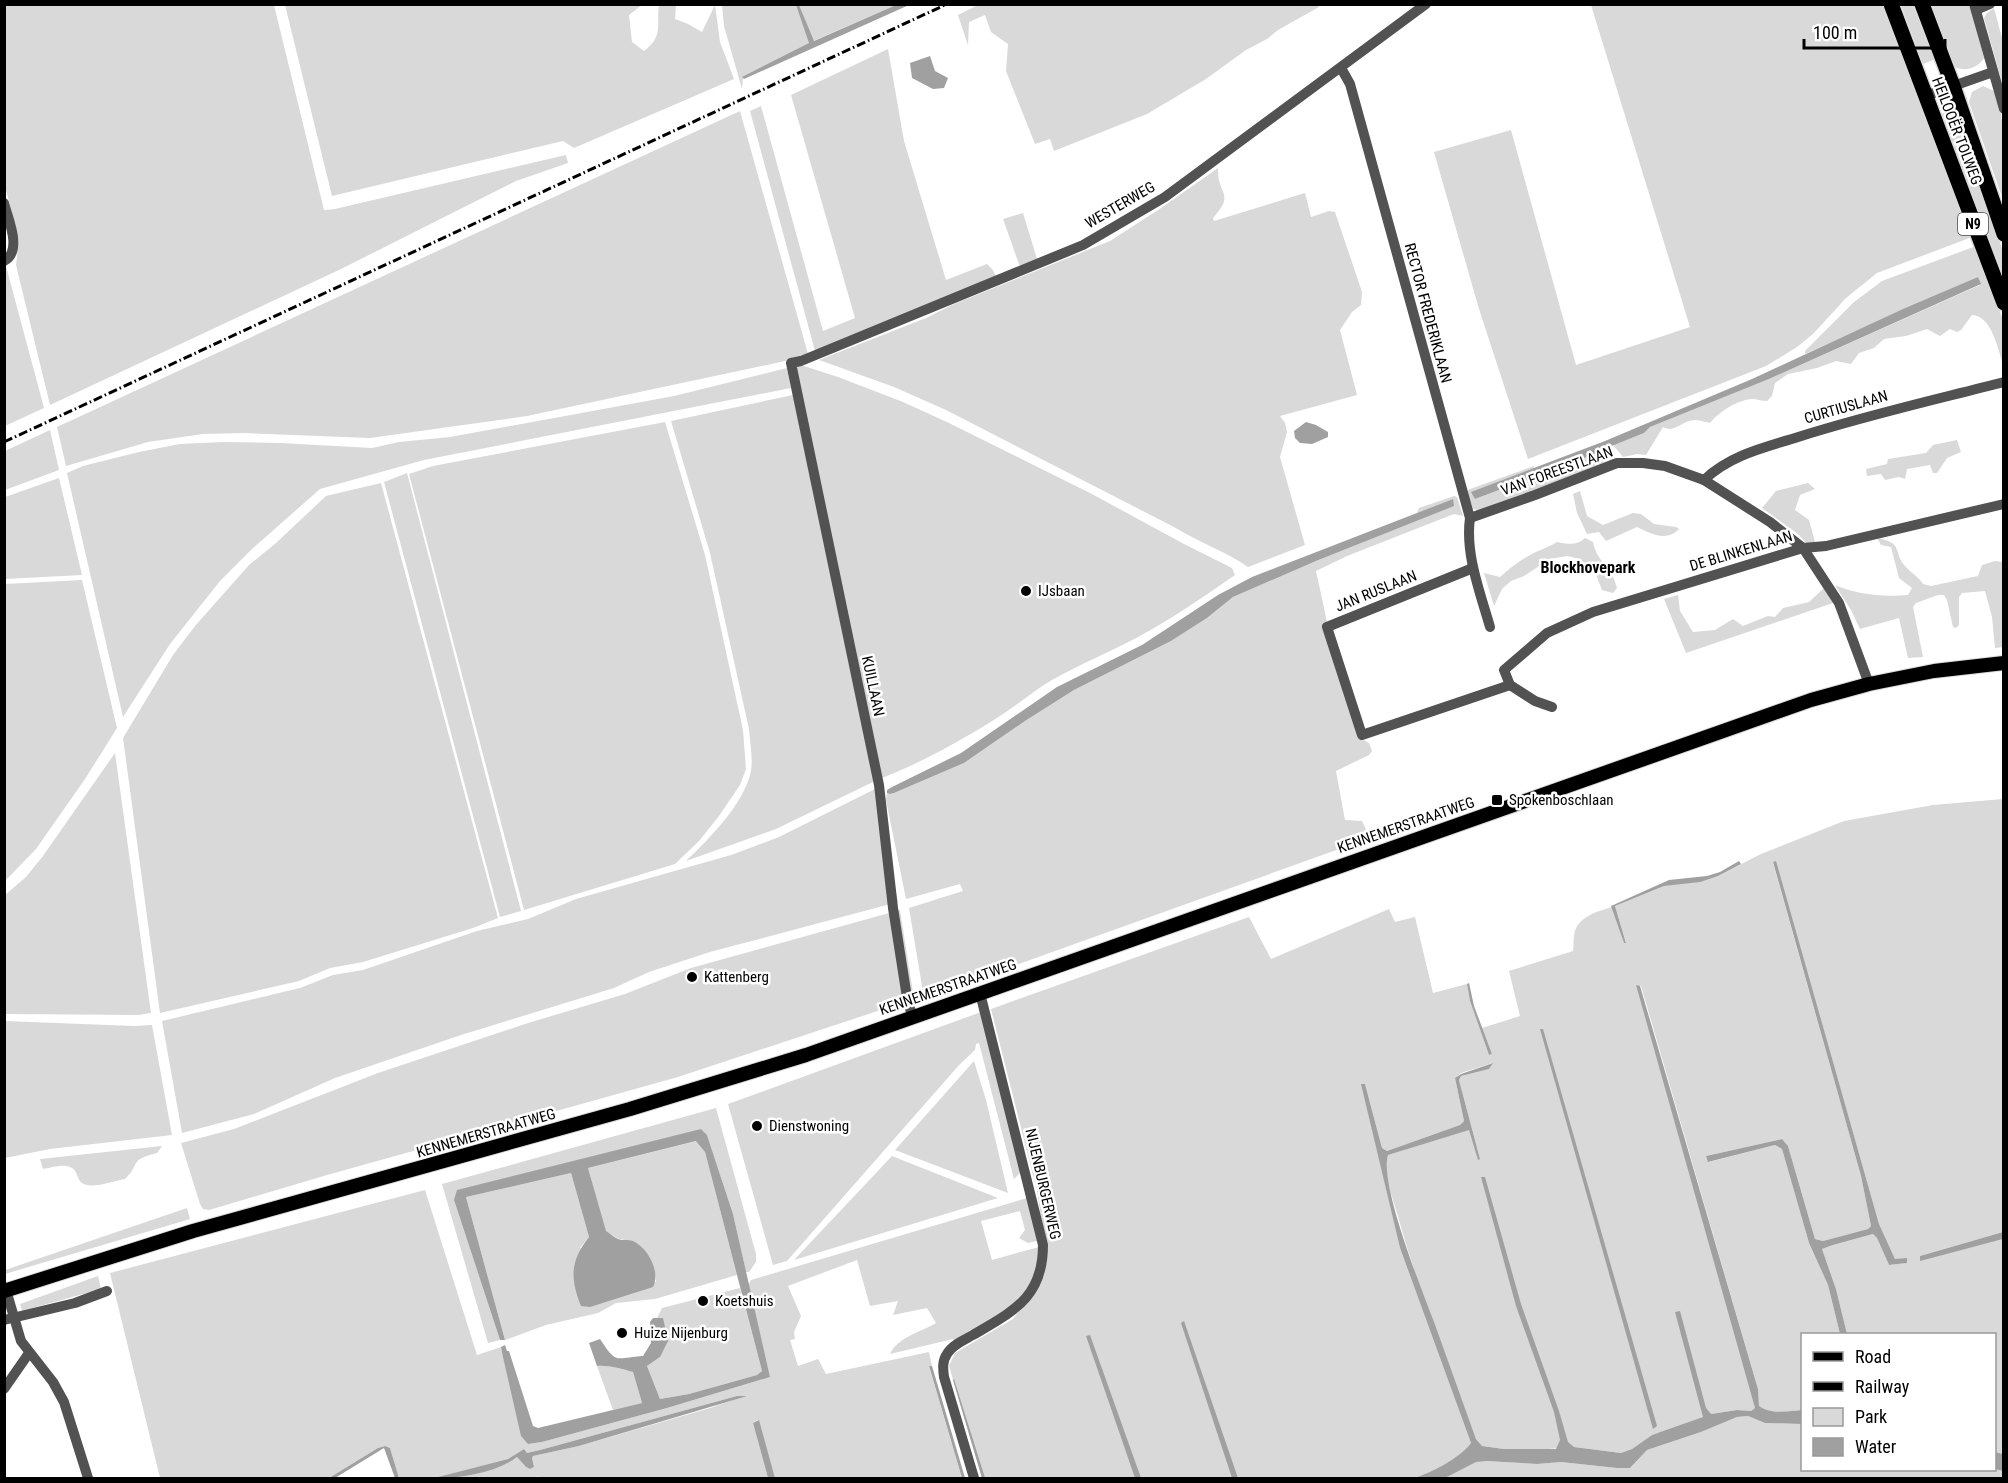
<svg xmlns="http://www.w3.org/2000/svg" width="2008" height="1483" font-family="'Roboto Condensed',sans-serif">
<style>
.green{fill:#d9d9d9}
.water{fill:#a0a0a0}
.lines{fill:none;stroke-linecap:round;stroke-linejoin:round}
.major-casing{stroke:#dbdbdb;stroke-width:16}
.highway-casing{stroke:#dbdbdb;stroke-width:18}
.minor{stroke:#525252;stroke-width:10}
.major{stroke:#000;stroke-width:14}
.highway{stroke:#000;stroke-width:15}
.rail{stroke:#000;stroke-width:3;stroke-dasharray:9 3 1.5 3;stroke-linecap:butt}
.poi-dot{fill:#000;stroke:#fff;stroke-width:2}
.labels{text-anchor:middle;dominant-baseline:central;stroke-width:5;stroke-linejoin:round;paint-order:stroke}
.shield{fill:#fff;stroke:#4c4c4c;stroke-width:1.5}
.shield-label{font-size:14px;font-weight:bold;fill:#000}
.street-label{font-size:15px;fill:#000;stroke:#fff}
.poi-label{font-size:15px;fill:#000;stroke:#fff;text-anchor:start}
.neighbourhood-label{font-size:16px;font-weight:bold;fill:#000;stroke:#fff}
</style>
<rect width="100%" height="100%" fill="#fff"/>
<!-- green -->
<g class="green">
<polygon points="4,5 274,5 324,210 335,209 566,155 568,163 516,181 341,269 50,405 16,265 19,241 5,186"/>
<path d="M285,5H642L629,15L632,42L644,51C664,36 656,25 659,5H676L675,19L688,24L702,32L715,5L720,42L734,79L574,148L563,141L332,196Z"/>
<polygon points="722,5 796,5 810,43 743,77 742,89 724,26"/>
<polygon points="799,5 896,5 813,41"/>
<polygon points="978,5 1317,4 1319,7 1278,30 1267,39 1246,50 1206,79 1147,114 1054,151 1050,139 1035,144 1006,71 1008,44 991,32 985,15 969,22 968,45 958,15"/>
<polygon points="1591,5 1883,5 1972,237 1877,273 1846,298 1813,334 1797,347 1766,366 1528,459 1479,309 1434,152 1511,130 1576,365 1690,327"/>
<polygon points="1901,5 1915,5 1936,59 1923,64"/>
<path d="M1927,5H1971L1984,58C1977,69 1963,73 1952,65Z"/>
<polygon points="1994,8 2003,42 2003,86 1984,18 1987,13"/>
<polygon points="888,49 904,141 946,280 987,264 992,269 996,276 815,351 750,111 761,106 823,331 855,318 791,95"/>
<path d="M1983,86L1994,91C2008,124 2003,164 2003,200L1969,102L1972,92Z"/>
<polygon points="1954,109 2003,251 2003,285 1938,115"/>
<polygon points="740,111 808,354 799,358 527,416 370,438 244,433 203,434 148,442 66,466 57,427"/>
<path d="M1218,168C1217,196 1236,192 1213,218L1214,221L1305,193L1311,217L1329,211L1335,212L1362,292L1361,305L1352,312L1340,330L1357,395L1280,416L1285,423L1287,432L1280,457L1305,545L1248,567C1225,551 1198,542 1174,527L946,410L894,387L819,360L926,318L954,304L1110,241L1161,208Z"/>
<polygon points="1023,213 1037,259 1020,267 1003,219"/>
<path d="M1976,246L2003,320V365C1998,349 1992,316 1972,315L1961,330L1957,332L1950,329L1940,336L1927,329L1906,336L1884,339L1874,348L1859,353L1851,364L1836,361L1817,368L1788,374L1775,383L1772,396L1767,401C1761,401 1757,399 1752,399C1737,400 1719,412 1710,423C1705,422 1699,420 1695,420C1682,420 1675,434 1663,427L1646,455L1637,454L1623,457L1613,445L1644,433L1650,427L1769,379L1980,285L1978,277L1805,354V351L1854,302L1882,281Z"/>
<polygon points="6,266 44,408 5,426 4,267"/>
<path d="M801,365L838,377L903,402L949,423L1090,493L1184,544L1232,568L1235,575C1203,597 1172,619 1138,637C1110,652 1080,664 1052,680C1035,690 1020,703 1003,714C964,739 925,761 882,778L796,366Z"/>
<polygon points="787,368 791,388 424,460 320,489 252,549 220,581 170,644 123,717 67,473 83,466 139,452 180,444 224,442 280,443 372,448 399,442 450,437 674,396"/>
<path d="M793,395L875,781L776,829L686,861C710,838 744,804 751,771C753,758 750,743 749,729L710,553L671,421Z"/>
<polygon points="665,422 705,555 743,730 746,769 740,785 719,816 699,841 675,864 524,910 409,474 433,466"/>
<polygon points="50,430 59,470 5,490 5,451"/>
<polygon points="1957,440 1961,452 1947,458 1937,473 1933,473 1930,465 1907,469 1905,479 1899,477 1885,480 1881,474 1867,476 1866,469 1887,464 1888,459 1926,453 1933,445"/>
<polygon points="1608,449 1610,450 1612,459 1546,487 1479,510 1473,509 1467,491 1470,489 1534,466 1534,468 1472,492 1475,499"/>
<polygon points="407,473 521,911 500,917 384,482"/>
<polygon points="59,478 82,575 5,579 5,497"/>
<polygon points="381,483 498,918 473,928 363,962 330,968 299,981 160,1013 123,738 173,655 195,626 249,565 276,543 326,496"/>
<polygon points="1808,483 1815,489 1800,495 1795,510 1809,520 1815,542 1807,544 1798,534 1762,508 1776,491"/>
<path d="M1580,491L1587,516L1603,525L1633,513L1641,514L1654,524L1676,527L1679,529C1667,542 1651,534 1637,527L1606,541L1599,532L1587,534L1577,513L1573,494Z"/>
<polygon points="1454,496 1457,497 1463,516 1454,514 1347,556 1316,571 1327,622 1360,738 1369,743 1372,751 1369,755 1336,771 1345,820 1362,821 1370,838 924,998 909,908 963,891 960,884 906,899 886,800 887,793 890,794 894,793 964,763 1025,721 1074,690 1171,641 1207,618 1233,597 1316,561 1453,506 1453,499 1417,513 1419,508"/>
<path d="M1585,538L1593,542C1596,561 1612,567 1617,588L1613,593L1602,590L1595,572L1580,559L1567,556L1550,559L1524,576L1511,581L1502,589L1494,606L1484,573L1500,577C1511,567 1524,557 1538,551C1545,548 1550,546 1557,542C1567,544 1577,546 1585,538Z"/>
<path d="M1877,538C1905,543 1892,553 1906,567C1912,574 1918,576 1923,584L1931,586L1978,576L1982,565L1995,561L2003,562V647L1995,648L1992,617L1985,591L1962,593L1959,597V625L1956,628L1953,627L1947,600L1944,595H1938L1916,603L1913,607L1923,657L1908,658L1899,618L1860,629L1851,610L1835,585C1859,595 1881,597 1908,595L1912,588L1899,578L1891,547L1881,545Z"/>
<polygon points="82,580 117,728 85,779 36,849 5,881 5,584"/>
<polygon points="1824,588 1833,603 1686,653 1664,599 1678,595 1680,611 1693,632 1715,630 1733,619 1743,626 1768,616 1775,617 1783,608 1809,602"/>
<polygon points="115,753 151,1013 138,1015 5,1014 5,895 26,877 43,856"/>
<polygon points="875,789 898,902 710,952 649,972 614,988 461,1035 335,1078 254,1114 182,1133 162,1021 300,988 333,975 363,970 477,931 528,919 576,899 731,855 779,837"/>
<path d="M2003,799V1232L1920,1256V1260L2003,1239V1454L1995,1452L1994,1334H1847L1836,1289L1822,1249L1833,1245L1873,1234L1877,1238L1889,1265L1906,1263L1907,1259H1895L1879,1224L1775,861L1773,863L1861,1176L1871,1226L1868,1229L1823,1241L1815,1239L1788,1146L1782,1139L1706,1156L1709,1162L1775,1145L1782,1149L1809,1243L1828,1285L1840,1334H1802V1410C1789,1411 1771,1415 1759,1407L1758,1389L1641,986H1637L1753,1398L1755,1408L1751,1411L1737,1410L1711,1414L1693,1422L1652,1435L1632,1449L1621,1453L1574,1447L1536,1450L1504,1449L1482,1446L1476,1439C1449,1364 1418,1290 1397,1213C1392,1196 1383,1173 1388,1155L1469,1129L1478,1159H1480L1459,1080L1461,1076L1489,1069L1492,1063L1461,1073L1455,1078L1464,1121L1460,1125L1387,1151L1382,1148L1365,1084L1362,1085L1400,1248L1471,1443C1461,1457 1431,1473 1414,1478H982L949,1366L955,1353L1013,1319L1037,1288L1044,1266L1046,1249L1037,1191L991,1009L1249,917L1271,959L1389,909L1395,922L1415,917L1433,993L1467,984L1470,1001L1489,1055L1492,1054L1482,1028L1520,1016L1509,971L1573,951C1574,946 1573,941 1574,936C1576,917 1596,912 1612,907L1624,943L1626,942L1615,906L1664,886L1718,876L1761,854L1844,821L1933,805Z"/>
<polygon points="900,910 914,999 678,1077 327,1175 209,1210 203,1209 200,1204 181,1143 234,1129 378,1073 528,1023 625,994 691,968"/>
<polygon points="981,1012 1022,1171 1014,1179 979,1043 976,1044 975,1050 960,1064 787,1261 773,1265 728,1104"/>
<polygon points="5,1021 134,1026 152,1025 172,1135 50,1149 5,1158"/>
<polygon points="974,1061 986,1100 1008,1193 895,1150"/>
<polygon points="716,1108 756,1254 756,1262 749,1272 746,1272 733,1214 707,1135 454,1200 500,1340 488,1343 442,1184"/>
<path d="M697,1141L705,1152L737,1275L655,1299L616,1303L598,1313L546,1325L505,1340L466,1197L571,1173L589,1237L580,1248L656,1282C656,1263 644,1254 632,1241L619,1239L605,1231L588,1168Z"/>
<path d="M162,1146L157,1153C128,1160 141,1164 125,1179C114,1181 98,1187 87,1185C76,1183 79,1172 72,1168C64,1163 51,1168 43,1169L40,1159Z"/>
<polygon points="892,1156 998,1198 794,1260"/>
<path d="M425,1190L477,1355L501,1347L528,1444L542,1442L667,1408L770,1377L748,1286L751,1280L1027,1198L1037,1241L1028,1243L1019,1238L1025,1230L1020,1211L981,1221L992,1260L1039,1247L1035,1278L1014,1307L954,1343L953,1339L890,1354C898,1337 921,1332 936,1323L927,1308L893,1315L898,1301L870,1306L857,1260L788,1286L801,1316L794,1332L795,1339L790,1340L798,1366L818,1359L826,1374L929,1352L932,1366L929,1367L962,1478H775L758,1420L753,1423L768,1478H541L537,1476L538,1478H455L505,1464L517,1457L526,1467L530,1469L534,1467L532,1458L533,1456L579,1446L710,1408L744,1396H737L540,1450L527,1453L524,1449L508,1459L434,1478H399L390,1448L385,1446L378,1448L329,1478H160L110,1273Z"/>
<polygon points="187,1208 190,1219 5,1274 5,1270"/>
<polygon points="98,1276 101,1289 22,1311 20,1304"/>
<polygon points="740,1288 762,1371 757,1375 689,1394 660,1399 647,1366 660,1357 663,1319 657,1318 662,1308"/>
<polygon points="606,1365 633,1372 642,1403 613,1410 597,1366"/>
<polygon points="1748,1416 1765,1423 1802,1424 1802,1470 1995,1469 2004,1471 2003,1478 1445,1478 1476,1461 1486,1461 1537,1464 1561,1462 1617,1468 1630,1468 1647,1450 1701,1432 1737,1417"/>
</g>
<!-- water -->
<g class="water">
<polygon points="796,5 799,5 814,41 896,5 909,5 744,79 742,77 809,43"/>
<polygon points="930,56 935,71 948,78 944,88 933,89 912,78 910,63"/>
<polygon points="1978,277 1981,284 1769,379 1650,427 1644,433 1609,447 1608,449 1475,499 1471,492 1605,441 1752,379 1903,309"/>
<polygon points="1306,422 1316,425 1328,432 1328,437 1312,444 1300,443 1295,438 1294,431"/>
<polygon points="1453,499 1454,506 1316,561 1233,597 1207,618 1171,641 1074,690 1025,721 964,763 894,793 890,794 887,793 887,790 892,787 961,753 1057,687 1142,645 1218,595 1252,577"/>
<polygon points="1739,861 1741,864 1718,876 1700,882 1664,886 1615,906 1626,943 1624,943 1611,906 1669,880 1707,876 1720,872"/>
<polygon points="1776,861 1879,1224 1895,1259 1907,1258 1907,1263 1889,1265 1877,1238 1873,1234 1833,1245 1822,1249 1836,1289 1847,1334 1840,1334 1828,1285 1809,1243 1782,1149 1775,1145 1708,1162 1706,1156 1782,1139 1788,1146 1815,1239 1823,1241 1868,1229 1871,1226 1861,1176 1773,862"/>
<polygon points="1469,983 1474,1006 1492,1054 1489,1055 1470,1001 1467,984"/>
<path d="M1636,985L1640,986L1758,1389L1759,1406C1771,1415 1789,1411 1802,1410V1424L1765,1423L1748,1416L1737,1417L1701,1432L1647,1450L1630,1468H1617L1561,1462L1537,1464L1486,1461L1476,1462L1445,1478H1414C1431,1473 1461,1457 1471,1443L1400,1248L1361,1084H1365L1382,1148L1387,1151L1460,1125L1464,1121L1455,1078L1461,1074L1493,1063L1489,1069L1461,1076L1459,1080L1480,1159L1478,1160L1469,1130L1388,1155C1379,1184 1422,1290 1434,1322C1448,1361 1462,1400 1476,1439L1482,1446L1504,1449H1556L1560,1440L1554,1412L1516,1306L1481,1177H1485L1521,1304L1559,1411L1568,1442L1574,1447L1621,1453L1632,1449L1652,1435L1703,1417L1675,1312L1680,1311L1706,1408L1711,1414L1737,1410L1751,1411L1755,1408Z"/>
<polygon points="1540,1029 1543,1029 1657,1426 1653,1429"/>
<path d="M701,1129L707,1135L733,1214L770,1377L667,1408L542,1442L528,1444L521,1436L503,1357L501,1347L505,1345L507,1351H509L533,1426L538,1428L642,1403L633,1372C621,1369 609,1365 597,1366L589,1343L600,1339C617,1365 615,1358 643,1356L651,1343L650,1322L653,1318H663L668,1341L660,1357L647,1366L660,1399L689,1394L757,1375L762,1371L705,1152L696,1141L588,1168L606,1231C609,1233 614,1237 618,1239C623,1241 628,1239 633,1241C648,1248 661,1272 653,1287L590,1307L581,1306C570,1278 570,1261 589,1237L571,1173L466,1197L505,1340H500L454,1200L457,1190Z"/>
<polygon points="2003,1232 2003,1239 1920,1261 1920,1256"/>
<polygon points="1184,1321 1238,1478 1232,1478 1181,1323"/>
<polygon points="1090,1335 1141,1478 1135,1478 1086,1336"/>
<polygon points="929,1366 932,1366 965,1478 962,1478"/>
<polygon points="954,1379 985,1478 982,1478 953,1380"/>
<path d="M737,1396H747L579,1446L533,1456L532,1458L534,1467L530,1469L526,1467L517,1457C498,1472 459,1479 434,1478L508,1459L524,1449L527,1453L540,1450Z"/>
<polygon points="759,1420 775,1478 768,1478 753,1423"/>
<polygon points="385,1446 390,1448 399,1478 395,1478 384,1448 335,1478 329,1478 378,1448"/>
<polygon points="1995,1452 2003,1454 2003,1471 1995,1469"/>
</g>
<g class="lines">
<defs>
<polyline id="major" points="4,1291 193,1231 630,1109 806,1055 1811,700 1869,684 1934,671 2004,663"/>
<g id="highway">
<polyline points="1891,4 2004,303"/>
<polyline points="1922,4 1953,86 2004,234"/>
</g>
</defs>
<!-- major casing -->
<use href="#major" class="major-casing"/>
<!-- highway casing -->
<use href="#highway" class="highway-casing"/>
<!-- minor -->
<g class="minor">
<polyline points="1974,4 2004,109"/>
<polyline points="1976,10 1990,4"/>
<path d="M1341,68L1350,84L1470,518C1465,554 1480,592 1490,627"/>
<polyline points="1925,96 1993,72"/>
<path d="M4,203C8,219 23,251 4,261"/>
<path d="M1704,480C1729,456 1762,448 1795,438C1863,416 1934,400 2004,382"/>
<polyline points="1470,518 1535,495 1617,463 1643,463 1665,466 1704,480 1770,522 1803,548 1839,603 1869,684"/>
<polyline points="1473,568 1327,627 1362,735 1510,685"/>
<polyline points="1552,707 1535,701 1510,685 1504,670 1547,633 1593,612 1803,548 1826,546 2004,504"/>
<polyline points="913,1016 908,1004 893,908 879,785 791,363 801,361 1083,245 1165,197 1426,4"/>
<polyline points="6,1290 21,1341 53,1382 64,1402 88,1478"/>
<polyline points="4,1320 75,1303 107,1291"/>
<polyline points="4,1389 29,1353"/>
<path d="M974,1478L944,1377C943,1369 942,1361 947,1354C952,1345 964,1340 973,1335C1013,1311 1043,1298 1043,1245L980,993"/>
</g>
<!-- major -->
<use href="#major" class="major"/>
<!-- highway -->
<use href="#highway" class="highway"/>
<!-- rail -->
<polyline class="rail" points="4,442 947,4"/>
</g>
<!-- markers -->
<g class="poi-dot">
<circle cx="1026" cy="591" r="6"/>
<rect x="1491" y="794" width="12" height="12" rx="3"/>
<circle cx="692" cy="977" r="6"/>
<circle cx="757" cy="1126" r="6"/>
<circle cx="703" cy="1301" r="6"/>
<circle cx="622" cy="1333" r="6"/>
</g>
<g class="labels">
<!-- shield labels -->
<rect class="shield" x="1958" y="213" width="30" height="22" rx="4.5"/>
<g class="shield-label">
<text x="1973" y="224">N9</text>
</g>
<!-- street labels -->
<g class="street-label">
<text transform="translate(1957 131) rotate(69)">HEILOOËR TOLWEG</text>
<text transform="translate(1120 205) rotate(-30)">WESTERWEG</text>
<text transform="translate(1428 313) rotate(75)">RECTOR FREDERIKLAAN</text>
<text transform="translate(1846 407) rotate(-16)">CURTIUSLAAN</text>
<text transform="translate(1557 471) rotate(-20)">VAN FOREESTLAAN</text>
<text transform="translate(1741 551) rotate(-17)">DE BLINKENLAAN</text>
<text transform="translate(1376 591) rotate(-22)">JAN RUSLAAN</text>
<text transform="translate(873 686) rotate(78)">KUILLAAN</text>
<text transform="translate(1406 825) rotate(-19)">KENNEMERSTRAATWEG</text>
<text transform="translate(948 987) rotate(-19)">KENNEMERSTRAATWEG</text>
<text transform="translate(486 1133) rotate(-16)">KENNEMERSTRAATWEG</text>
<text transform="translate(1043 1184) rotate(77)">NIJENBURGERWEG</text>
</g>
<!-- poi labels -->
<g class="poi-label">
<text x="1038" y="591">IJsbaan</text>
<text x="1509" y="800">Spokenboschlaan</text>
<text x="704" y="977">Kattenberg</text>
<text x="769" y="1126">Dienstwoning</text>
<text x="715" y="1301">Koetshuis</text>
<text x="634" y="1333">Huize Nijenburg</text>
</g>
<!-- neighbourhood labels -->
<g class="neighbourhood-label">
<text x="1588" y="567">Blockhovepark</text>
</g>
</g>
<!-- border -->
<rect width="2008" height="1483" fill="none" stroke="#000000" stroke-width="12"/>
<!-- legend -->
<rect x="1801" y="1333" width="195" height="138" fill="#ffffff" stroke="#999999" stroke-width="1.5"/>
<rect x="1813" y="1352" width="30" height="9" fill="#000000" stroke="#999999" stroke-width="1.5"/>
<text x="1855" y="1363" font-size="18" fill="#000000">Road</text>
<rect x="1813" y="1382" width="30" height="9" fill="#000000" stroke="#999999" stroke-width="1.5"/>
<text x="1855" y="1393" font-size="18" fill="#000000">Railway</text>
<rect x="1813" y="1408" width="30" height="18" fill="#d9d9d9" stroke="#999999" stroke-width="1.5"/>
<text x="1855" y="1423" font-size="18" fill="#000000">Park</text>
<rect x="1813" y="1438" width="30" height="18" fill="#a0a0a0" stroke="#999999" stroke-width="1.5"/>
<text x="1855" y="1453" font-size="18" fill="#000000">Water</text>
<!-- scale -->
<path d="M1804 39v9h141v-9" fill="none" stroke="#000000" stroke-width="3"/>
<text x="1813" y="39" font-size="18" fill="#000000" stroke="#ffffff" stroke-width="4.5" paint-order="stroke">100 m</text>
</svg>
